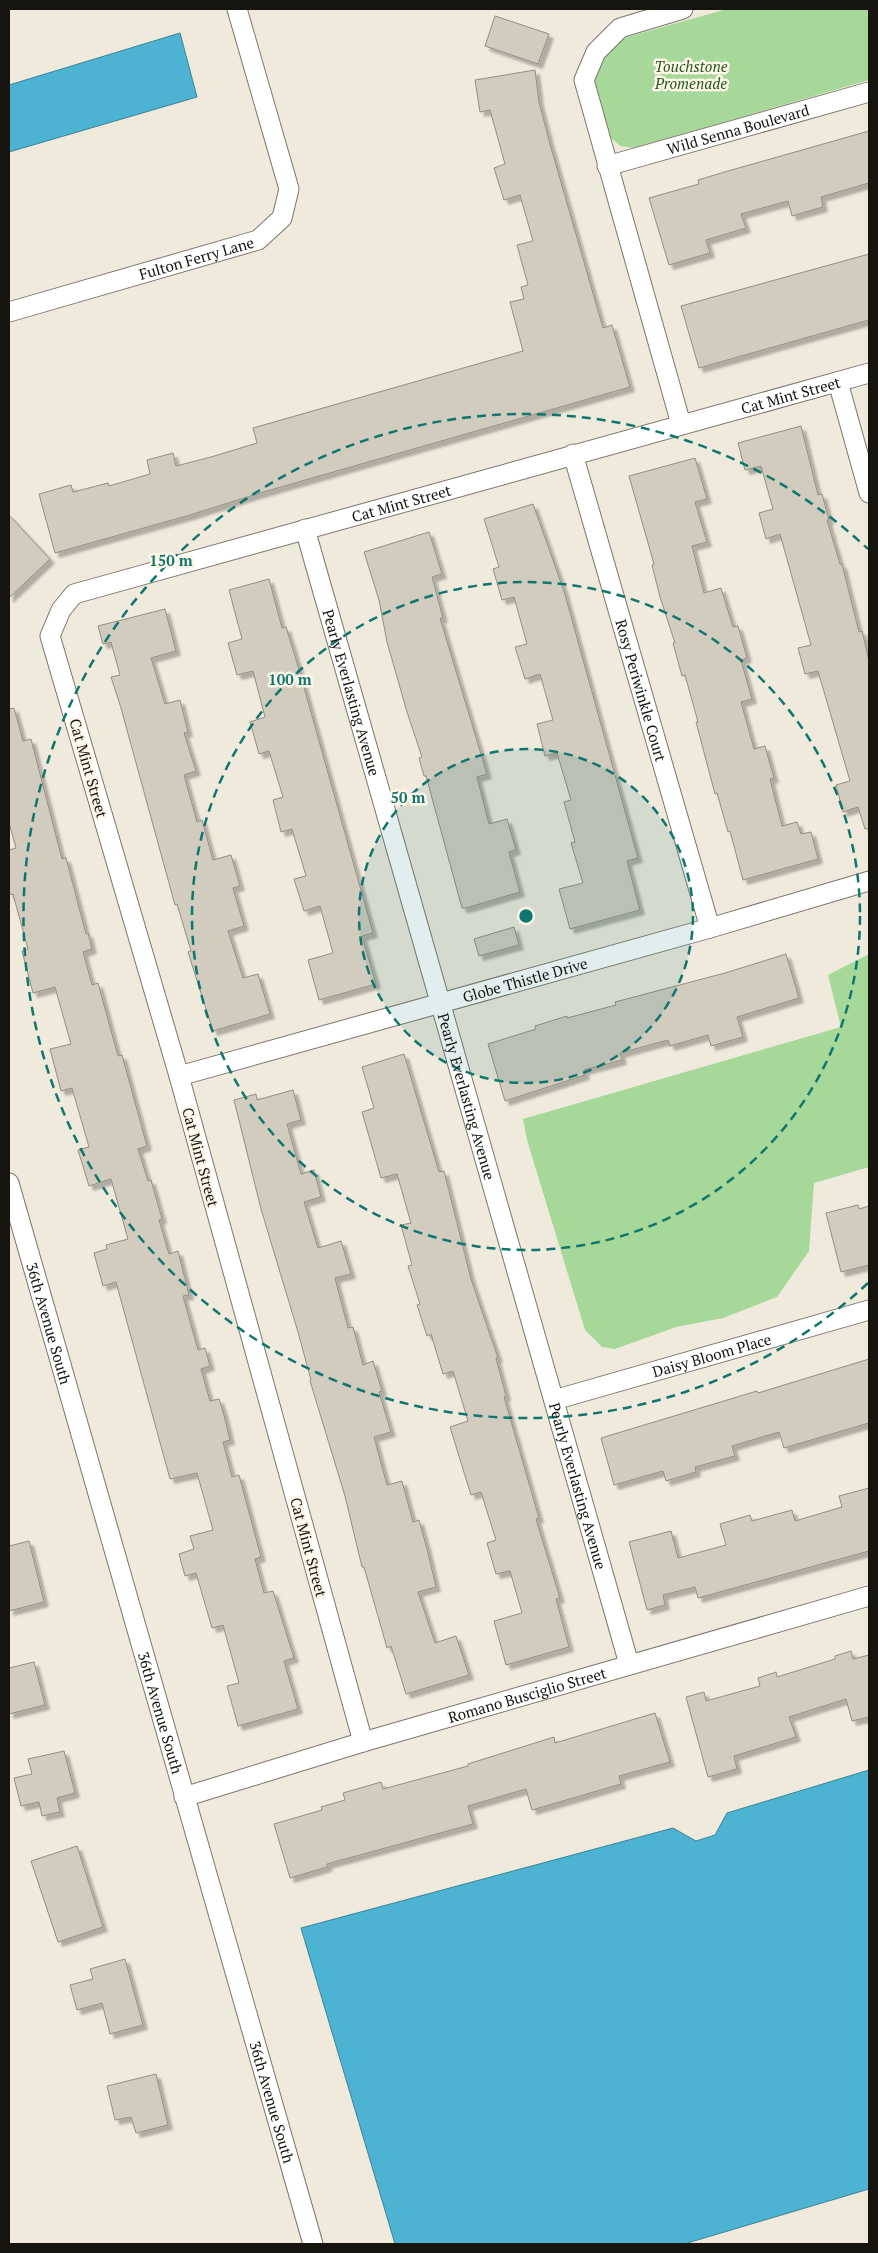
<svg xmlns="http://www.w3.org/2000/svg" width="878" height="2253" font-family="'PT Serif',serif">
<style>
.green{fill:#a5d899}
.water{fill:#4cb3d3;stroke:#3c8398}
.building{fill:#d2ccbf;stroke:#938d80;filter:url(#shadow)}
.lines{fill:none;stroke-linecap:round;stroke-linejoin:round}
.minor-casing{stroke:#7c766a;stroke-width:21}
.minor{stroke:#fff;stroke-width:19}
.ring{fill:none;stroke:#0f766e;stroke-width:2.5;stroke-dasharray:9 6}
.labels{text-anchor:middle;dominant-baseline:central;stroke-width:5;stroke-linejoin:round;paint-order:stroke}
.park-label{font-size:15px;font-style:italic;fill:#245618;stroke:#fef7e9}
.street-label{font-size:15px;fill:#16140f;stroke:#fef7e9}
.centre{fill:#0f766e;stroke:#fef7e9;stroke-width:2.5}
.ring-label{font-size:15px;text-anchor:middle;font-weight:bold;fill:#0f766e;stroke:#fef7e9;stroke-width:5;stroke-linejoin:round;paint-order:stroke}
</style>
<defs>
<filter id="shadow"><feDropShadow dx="4.5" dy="4.5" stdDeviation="1" flood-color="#0004"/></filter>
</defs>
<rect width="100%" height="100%" fill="#f0eadc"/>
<!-- green -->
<g class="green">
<polygon points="727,9 869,9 869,80 634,148 620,146 610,137 605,124 593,80 603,57 624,38"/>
<polygon points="869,954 869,1167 814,1183 809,1251 777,1297 723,1318 676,1327 615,1349 602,1347 585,1330 527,1140 523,1119 841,1027 828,975"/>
</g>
<!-- water -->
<g class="water">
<polygon points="180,33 197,97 9,152 9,85"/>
<polygon points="869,1770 869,2189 684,2244 395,2244 301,1928 673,1828 696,1841 715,1835 727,1813"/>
</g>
<!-- building -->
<g class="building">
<polygon points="495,16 549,34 538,64 485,46"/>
<polygon points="535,70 539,102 550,144 603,328 612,325 630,387 260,493 190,515 55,553 39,494 71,485 73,492 108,483 109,486 150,474 147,460 173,453 176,466 211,457 257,443 253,428 523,351 510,302 524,299 521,287 528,285 517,245 533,241 520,195 504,200 494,168 505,164 490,110 480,112 475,80"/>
<polygon points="869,131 869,183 821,197 823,207 792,216 788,201 741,214 746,228 706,240 710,253 669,265 649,198 699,184 698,180 728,171"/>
<polygon points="869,254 869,320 699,368 681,306"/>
<polygon points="801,426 818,495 822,494 829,520 827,520 840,564 842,564 859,632 862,631 869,661 869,828 865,829 858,807 843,812 836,785 850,781 818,671 805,674 798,648 811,645 780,534 766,539 759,513 773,509 761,466 745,470 738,443"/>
<polygon points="695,458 707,499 695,502 707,542 692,546 704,593 721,588 733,627 738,626 747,658 741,660 752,699 741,702 754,749 765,746 774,778 770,779 782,826 797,822 801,834 811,832 818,859 743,880 730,831 728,832 717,793 715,794 696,722 698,722 685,675 682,676 673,643 675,643 660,597 652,565 654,564 629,476"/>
<polygon points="533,504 564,591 638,858 627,861 640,910 570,929 559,889 583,883 571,843 575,842 564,802 571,800 557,753 545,756 537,724 553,720 540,674 525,679 515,647 527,644 514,597 502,600 493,569 499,567 484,519"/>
<polygon points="9,515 50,559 9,598"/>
<polygon points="429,532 442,574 432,577 443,618 440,618 487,774 477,777 489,824 507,819 516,850 509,852 520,892 466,908 462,908 426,776 424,776 419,758 422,757 407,712 387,642 379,600 364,552"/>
<polygon points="269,579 282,628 286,627 298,666 373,933 362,936 376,984 319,1000 308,960 333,953 320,906 304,911 294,879 306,876 292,829 281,832 273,800 283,797 269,751 259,754 250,722 265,717 253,671 237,675 228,643 242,639 229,590"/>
<polygon points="165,609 176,651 151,658 165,704 180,700 188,732 184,733 196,771 184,775 197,822 202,820 213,860 231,855 240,886 233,888 244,926 228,931 243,978 258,974 270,1014 213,1031 188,952 191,951 177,904 175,905 121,708 111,677 120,675 111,642 103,644 98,626"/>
<polygon points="14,708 23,741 31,739 62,859 66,858 86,934 88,933 92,949 83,952 92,985 98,983 118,1056 122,1055 147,1146 138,1149 148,1181 151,1180 162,1219 159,1220 169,1254 178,1251 189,1295 183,1296 198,1350 205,1348 210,1366 201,1369 210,1401 219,1399 224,1415 230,1440 223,1442 232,1477 239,1475 261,1557 255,1559 264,1593 273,1591 294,1658 284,1661 298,1709 238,1726 227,1686 239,1683 223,1625 212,1628 196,1573 185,1576 179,1554 194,1549 190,1536 213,1530 197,1473 170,1479 116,1282 103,1286 94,1253 107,1249 106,1245 128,1239 111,1179 89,1186 78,1150 89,1147 72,1088 61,1091 50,1049 71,1044 55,987 33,993 22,951 28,949 13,894 9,895 9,850 16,848 9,823 9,709"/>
<polygon points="514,927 519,945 479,956 474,939"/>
<polygon points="786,954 799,998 737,1017 743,1037 711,1046 708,1035 670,1046 668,1040 620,1053 622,1060 584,1070 585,1075 505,1101 488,1044 536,1029 535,1026 567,1016 567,1018 616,1005 615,1002 725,973"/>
<polygon points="404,1054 439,1172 444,1171 471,1279 498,1358 496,1358 506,1396 504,1397 539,1518 536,1519 560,1598 556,1599 569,1647 506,1665 494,1621 522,1613 510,1571 496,1574 487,1543 496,1540 481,1492 471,1495 450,1427 468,1421 453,1371 443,1374 431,1334 427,1336 417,1305 420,1304 408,1266 412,1265 401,1225 411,1223 397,1174 381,1178 362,1112 374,1108 362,1067"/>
<polygon points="293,1090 301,1120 287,1124 301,1174 314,1170 321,1197 304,1202 318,1248 341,1241 351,1274 335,1278 348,1328 353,1327 363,1365 373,1361 382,1391 379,1392 391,1432 374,1437 387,1485 402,1481 413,1522 419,1520 427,1549 436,1587 418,1592 435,1643 456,1636 469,1675 406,1694 391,1646 387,1648 364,1567 362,1567 345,1496 310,1381 311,1380 298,1332 261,1209 234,1100 256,1094 257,1100"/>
<polygon points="858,1205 859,1209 869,1206 869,1265 841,1272 826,1213"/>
<polygon points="869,1359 869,1423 784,1448 779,1432 732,1446 735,1456 695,1467 696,1472 666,1481 663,1471 614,1485 601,1438 757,1391 758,1393"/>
<polygon points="869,1488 869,1551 698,1598 695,1587 663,1595 665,1605 647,1610 629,1542 671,1531 678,1558 726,1545 720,1524 750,1515 752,1521 792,1510 795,1521 842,1507 839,1496"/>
<polygon points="29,1541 44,1602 9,1611 9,1546"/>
<polygon points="851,1651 853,1659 869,1655 869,1717 852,1721 846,1699 789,1717 796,1737 734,1756 737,1769 708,1777 686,1697 704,1692 706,1701 760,1686 758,1678 776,1672 777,1677 835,1659 835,1656"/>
<polygon points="34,1662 45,1705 9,1714 9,1668"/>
<polygon points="655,1713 670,1762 619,1776 621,1784 532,1810 526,1789 468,1806 473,1824 327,1864 327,1867 290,1878 274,1824 322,1810 321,1807 345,1800 343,1793 381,1782 383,1789 468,1766 468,1764 554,1737 555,1743"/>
<polygon points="64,1751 75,1793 57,1798 60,1812 42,1816 39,1802 21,1806 14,1778 32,1774 28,1759"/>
<polygon points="77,1846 103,1927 58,1942 31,1861"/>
<polygon points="125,1959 143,2025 110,2034 102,2003 77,2010 70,1985 93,1979 90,1969"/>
<polygon points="156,2074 168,2125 136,2133 131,2117 115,2120 107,2086"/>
</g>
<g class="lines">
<defs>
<g id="minor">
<path id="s1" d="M607,166L869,92"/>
<path id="s2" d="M9,312L258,240L282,218L289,189L237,9"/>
<polyline points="838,382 869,493"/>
<polyline points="681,424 584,80 596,52 620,28 683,9"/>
<path id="s3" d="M573,454L710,928"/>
<path id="s4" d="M305,529L629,1664"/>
<path id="s5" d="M179,1076L710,928L869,881"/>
<path id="s6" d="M9,1183L313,2244"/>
<path id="s7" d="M554,1400L869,1310"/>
<path id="s8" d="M363,1742L179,1076L50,636L61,610L74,594L869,373"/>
<path id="s9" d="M184,1797L363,1742L869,1596"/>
</g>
</defs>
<!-- minor casing -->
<use href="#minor" class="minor-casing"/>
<!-- minor -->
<use href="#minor" class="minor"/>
</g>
<!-- distance rings -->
<circle cx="526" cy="916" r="167" fill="#0f766e" fill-opacity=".12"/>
<g class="ring">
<circle cx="526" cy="916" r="167"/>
<circle cx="526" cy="916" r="334"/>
<path d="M868 1283A502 502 0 1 1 868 549"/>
</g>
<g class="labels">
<!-- park labels -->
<g class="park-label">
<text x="691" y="66">Touchstone<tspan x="691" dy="17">Promenade</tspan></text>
</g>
<!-- street labels -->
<g class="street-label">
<text stroke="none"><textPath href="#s1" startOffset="136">Wild Senna Boulevard</textPath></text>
<text stroke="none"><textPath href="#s2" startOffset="195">Fulton Ferry Lane</textPath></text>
<text stroke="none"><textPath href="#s8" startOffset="1942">Cat Mint Street</textPath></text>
<text stroke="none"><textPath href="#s8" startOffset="1538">Cat Mint Street</textPath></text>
<text stroke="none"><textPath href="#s3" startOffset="246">Rosy Periwinkle Court</textPath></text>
<text stroke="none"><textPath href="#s4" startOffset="170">Pearly Everlasting Avenue</textPath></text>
<text transform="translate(89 768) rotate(74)">Cat Mint Street</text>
<text stroke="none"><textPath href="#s5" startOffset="359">Globe Thistle Drive</textPath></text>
<text stroke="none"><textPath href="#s4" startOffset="590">Pearly Everlasting Avenue</textPath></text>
<text transform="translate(201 1157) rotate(75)">Cat Mint Street</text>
<text stroke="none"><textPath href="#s6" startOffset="146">36th Avenue South</textPath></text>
<text stroke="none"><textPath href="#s7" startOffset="164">Daisy Bloom Place</textPath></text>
<text stroke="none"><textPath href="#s4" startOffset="995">Pearly Everlasting Avenue</textPath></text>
<text transform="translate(309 1547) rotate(75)">Cat Mint Street</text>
<text stroke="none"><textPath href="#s9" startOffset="358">Romano Busciglio Street</textPath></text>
<text stroke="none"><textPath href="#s6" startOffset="551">36th Avenue South</textPath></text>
<text stroke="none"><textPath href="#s6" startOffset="956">36th Avenue South</textPath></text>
</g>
</g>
<circle cx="526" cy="916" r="8" class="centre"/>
<g class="ring-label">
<text x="171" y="566">150 m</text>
<text x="290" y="685">100 m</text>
<text x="408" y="803">50 m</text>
</g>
<!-- border -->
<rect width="878" height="2253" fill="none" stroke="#16140f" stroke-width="20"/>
</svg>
